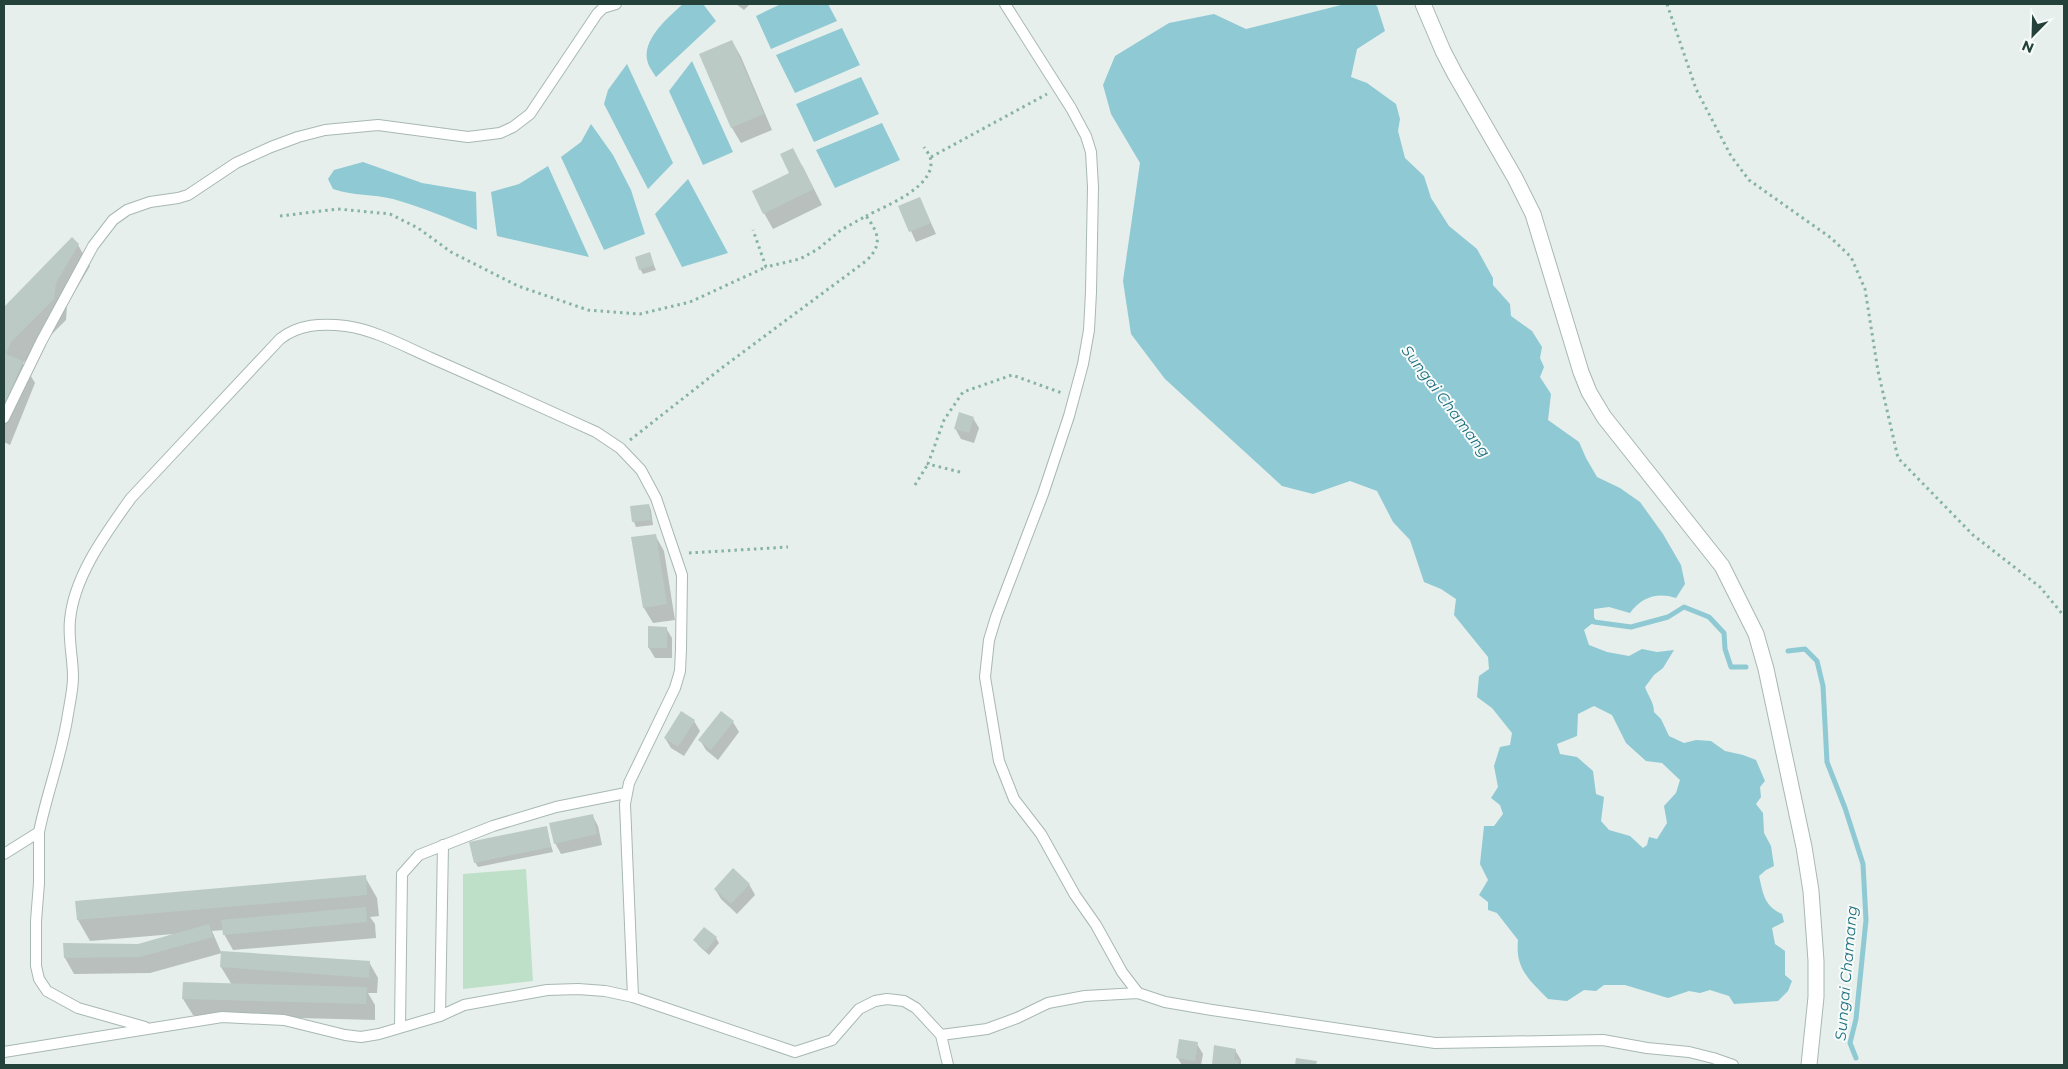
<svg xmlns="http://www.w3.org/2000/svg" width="2068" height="1069" font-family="Montserrat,sans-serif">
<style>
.green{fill:#bfe0c8}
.water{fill:#8ec9d4;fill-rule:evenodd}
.shadow{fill:#0003}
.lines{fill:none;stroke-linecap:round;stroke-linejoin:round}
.stream{stroke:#8ec9d4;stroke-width:5}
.building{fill:#bbcac4}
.lane-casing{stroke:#a8b8b2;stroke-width:12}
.street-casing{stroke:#a8b8b2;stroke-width:17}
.path{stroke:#86b3a5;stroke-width:3;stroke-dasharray:2.5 4;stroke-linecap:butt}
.lane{stroke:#fff;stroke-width:10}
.street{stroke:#fff;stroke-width:15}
.labels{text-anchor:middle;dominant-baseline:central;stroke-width:4;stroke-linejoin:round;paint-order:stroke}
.water-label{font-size:15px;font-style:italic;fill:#1c6f80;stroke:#f7fbf9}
</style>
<rect width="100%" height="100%" fill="#e6efeb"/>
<!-- green -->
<polygon class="green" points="526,869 533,981 463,989 463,874"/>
<!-- water -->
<g class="water">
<path d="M683,4H703L716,21L656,77C653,72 649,67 648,63C640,40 669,17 683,4Z"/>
<polygon points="781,4 828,4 837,21 771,49 756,16"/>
<path d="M1345,4H1374L1377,6L1385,31L1357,49L1351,77L1367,83L1396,104L1400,119L1398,131L1405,158L1424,176L1431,198L1449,226L1477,249L1493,278V285L1510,304L1511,316L1532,331L1542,347L1540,358L1544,367L1540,377L1551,394L1548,420L1579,442L1586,458L1597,477L1620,488L1640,502L1663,534L1681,565L1685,584L1676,598C1657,592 1642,597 1630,613L1609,607L1594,609V622L1584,630L1589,645L1607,652L1629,656L1642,649L1657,652L1674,650L1663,668L1654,675L1645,687C1648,696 1654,702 1654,712L1661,719L1669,736L1684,743L1696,740L1711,741L1725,751L1743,755L1756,760L1765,781L1760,787L1761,797L1756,804L1763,813L1764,833L1771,846L1774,866L1766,870L1759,876C1763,893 1764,906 1782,914L1784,922L1772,928L1775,944L1785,951V975L1792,981L1788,991L1778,1001L1734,1004L1729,996L1710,990L1700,993L1689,991L1668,998L1625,985H1604L1596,991L1584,990L1567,1001L1548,999C1529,979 1515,969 1518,940L1497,913L1488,910V902L1479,895L1488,880L1480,864L1484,826H1494L1503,814L1500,805L1491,798L1498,787L1494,766L1500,747L1510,745L1512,733L1492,708L1477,697L1479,676L1489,669L1488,657L1454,615L1456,599L1441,589L1424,582L1410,540L1393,522L1377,491L1350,481L1313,494L1282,486L1165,379L1131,334L1123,281L1140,163L1111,114L1103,85L1115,56L1169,23L1214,14L1246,29ZM1594,706L1612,715L1626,743L1646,761L1662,763L1680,780L1676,793L1664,806L1667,823L1657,839L1649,837L1647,845L1643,848L1630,836L1609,830L1601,821L1604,797L1596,794L1593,771L1577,757L1560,754L1557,744L1577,736L1578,714Z"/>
<polygon points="842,28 860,65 795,93 776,55"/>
<polygon points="692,61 733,152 703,165 669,91"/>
<polygon points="627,64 673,163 648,189 604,104 608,90"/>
<polygon points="861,77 879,114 814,142 796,104"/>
<polygon points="882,123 900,160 835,188 816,150"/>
<polygon points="591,124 613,155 631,190 645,234 604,250 561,157 581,142"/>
<path d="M363,162L422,183L476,192L477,230C450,219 422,207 393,199C373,194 353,196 333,189L328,179L334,170Z"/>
<polygon points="548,166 589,257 497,236 491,192 519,184"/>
<polygon points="688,179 728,253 682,267 655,214"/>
</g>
<!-- shadow -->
<g class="shadow">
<polygon points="736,4 750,4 744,10"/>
<polygon points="732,41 741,57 772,130 741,143 732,128"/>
<polygon points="802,165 822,205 773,229 764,213"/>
<polygon points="920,199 936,234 916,242 900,207"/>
<polygon points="72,238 78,245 90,266 67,305 66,320 23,363 35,383 10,445 4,442 4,309"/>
<polygon points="649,254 656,270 643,274 640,269"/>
<polygon points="973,418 979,428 974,443 961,439 955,428"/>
<polygon points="649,505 651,510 653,525 636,527 634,522 632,507"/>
<polygon points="655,535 664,551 675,620 653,623 644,608"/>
<polygon points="666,628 672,638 672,658 655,658 649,648"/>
<polygon points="694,721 700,731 684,756 671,748 665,738"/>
<polygon points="733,722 739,732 718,760 706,750 700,740"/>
<polygon points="592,815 598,826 602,845 561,854 555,843"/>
<polygon points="546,828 553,852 478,867 475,862"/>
<polygon points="365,877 377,898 379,916 370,917 375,924 376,938 233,950 224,934 224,930 212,931 221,952 369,962 378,978 377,993 368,993 375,1005 375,1020 193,1015 183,999 232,985 221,967 222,953 150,973 74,974 65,958 139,945 174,934 90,941 78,920 76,902"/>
<polygon points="749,884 755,895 737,914 721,899 715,889"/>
<polygon points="704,928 716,938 719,943 709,955 698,945 695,940"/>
<polygon points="1197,1044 1203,1054 1201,1065 1182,1065 1177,1057"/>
<polygon points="1215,1047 1235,1050 1241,1060 1241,1065 1213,1065"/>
</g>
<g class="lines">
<!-- stream -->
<g class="stream">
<polyline points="1591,617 1594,622 1631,627 1668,617 1684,607 1709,617 1724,633 1725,649 1731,667 1746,667"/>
<polyline points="1788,651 1805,649 1817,661 1823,686 1827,762 1845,808 1863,864 1866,920 1856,1019 1850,1043 1856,1058"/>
</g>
</g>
<!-- building -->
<g class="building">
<polygon points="732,40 764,114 731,128 699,54"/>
<polygon points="793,148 814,189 763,214 752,191 789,173 780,154"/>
<polygon points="920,197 931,223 909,232 898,206"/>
<polygon points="72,237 79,244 56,283 54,299 11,342 6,354 23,361 4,409 4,307"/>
<polygon points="650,252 654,265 639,270 635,257"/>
<polygon points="959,412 974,417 969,433 954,429"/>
<polygon points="649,504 651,520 632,522 630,506"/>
<polygon points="656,534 667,604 643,608 631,537"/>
<polygon points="648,626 667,627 667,648 648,648"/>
<polygon points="681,711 695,720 678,747 664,738"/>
<polygon points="721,711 734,721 711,750 698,740"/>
<polygon points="593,814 597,834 554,844 549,823"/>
<polygon points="547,826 551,847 474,863 469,842"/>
<polygon points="733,868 750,884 731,904 714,889"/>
<polygon points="366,875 367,895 77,920 75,901"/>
<polygon points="366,907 367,922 223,935 221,920"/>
<polygon points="209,924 213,937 140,957 64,958 63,943 138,944"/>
<polygon points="704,927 717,937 706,951 693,940"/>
<polygon points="221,951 370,961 369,978 220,967"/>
<polygon points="183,982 367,987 366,1004 182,999"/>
<polygon points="1179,1039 1198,1042 1195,1061 1176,1058"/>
<polygon points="1214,1045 1236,1049 1234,1060 1239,1060 1238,1065 1212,1065"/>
<polygon points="1296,1058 1317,1061 1316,1065 1295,1065"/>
</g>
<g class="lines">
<defs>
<g id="lane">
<polyline points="1005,4 1071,108 1086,136 1091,152 1093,187 1091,292 1089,330 1083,364 1069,416 1043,494 996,617 989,640 985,677 999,761 1014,799 1041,834 1075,895 1096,925 1122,972 1138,993"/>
<polyline points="4,418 41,342 93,246 113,220 127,210 150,202 178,198 188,195 236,163 271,147 298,137 325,130 378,125 468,137 500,133 513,127 530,114 597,14 603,8 616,4"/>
<polyline points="39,832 39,883 36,921 36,966 39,979 47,991 78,1008 145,1027"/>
<path d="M4,854L39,832C47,792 62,755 68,714C70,702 73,689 73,677C73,658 68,639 70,620C74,576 106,533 131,498L280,339C299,324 322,323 346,326C375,330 404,346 431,358C486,382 541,407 596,432L620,448L641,470L656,498L682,575L681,649L680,671L675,688L629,783L625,804L633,997"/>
<polyline points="440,1016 443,845"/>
<polyline points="400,1027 402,874 419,855 493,826 556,807 626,793"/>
<polyline points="941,1035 987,1029 1017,1018 1048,1003 1085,996 1138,993 1165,1002 1212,1010 1435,1043 1603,1040 1647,1048 1689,1052 1713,1058 1733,1065"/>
<polyline points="4,1052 222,1017 284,1020 345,1035 361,1037 379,1034 440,1016 464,1005 547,990 578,989 605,991 633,997 795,1052 832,1040 859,1009 875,1001 887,999 904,1001 916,1008 941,1035 948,1065"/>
</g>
<polyline id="street" points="1423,4 1443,51 1455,74 1515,178 1533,214 1581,372 1589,392 1604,417 1722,566 1756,634 1766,669 1804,847 1811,891 1816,961 1816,997 1809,1065"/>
</defs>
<!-- lane casing -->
<use href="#lane" class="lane-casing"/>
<!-- street casing -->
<use href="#street" class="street-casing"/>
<!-- path -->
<g class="path">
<polyline points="1667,4 1696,89 1731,156 1749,180 1831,238 1851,257 1865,289 1878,371 1898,458 1973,535 2040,587 2064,616"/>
<polyline points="931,157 1047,94"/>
<polyline points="280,216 338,209 390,214 418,228 451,252 518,286 588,310 640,314 690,302 766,267"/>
<path d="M866,216C885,206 939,186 930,157C929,154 926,150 924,147"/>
<path d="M630,440L723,367L866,261C883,245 879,233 866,216L841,230L818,249L800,259L766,267L753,230"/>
<polyline points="960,472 928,464 944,420 963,392 1012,375 1062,393"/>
<polyline points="915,485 928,464"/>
<polyline points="689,553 788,547"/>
</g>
<!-- lane -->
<use href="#lane" class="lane"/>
<!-- street -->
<use href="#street" class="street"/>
</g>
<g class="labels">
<!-- water labels -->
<g class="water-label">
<text transform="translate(1446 401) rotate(53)">Sungai Chamang</text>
<text transform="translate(1846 973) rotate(-85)">Sungai Chamang</text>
</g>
</g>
<!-- border -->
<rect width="2068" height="1069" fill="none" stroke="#24423a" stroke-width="10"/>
<!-- north arrow -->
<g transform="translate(2033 35) rotate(203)" stroke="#f7fbf9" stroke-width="4" paint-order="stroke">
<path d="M0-4L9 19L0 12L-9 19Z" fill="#24423a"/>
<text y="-8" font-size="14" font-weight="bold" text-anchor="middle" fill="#24423a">N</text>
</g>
</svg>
